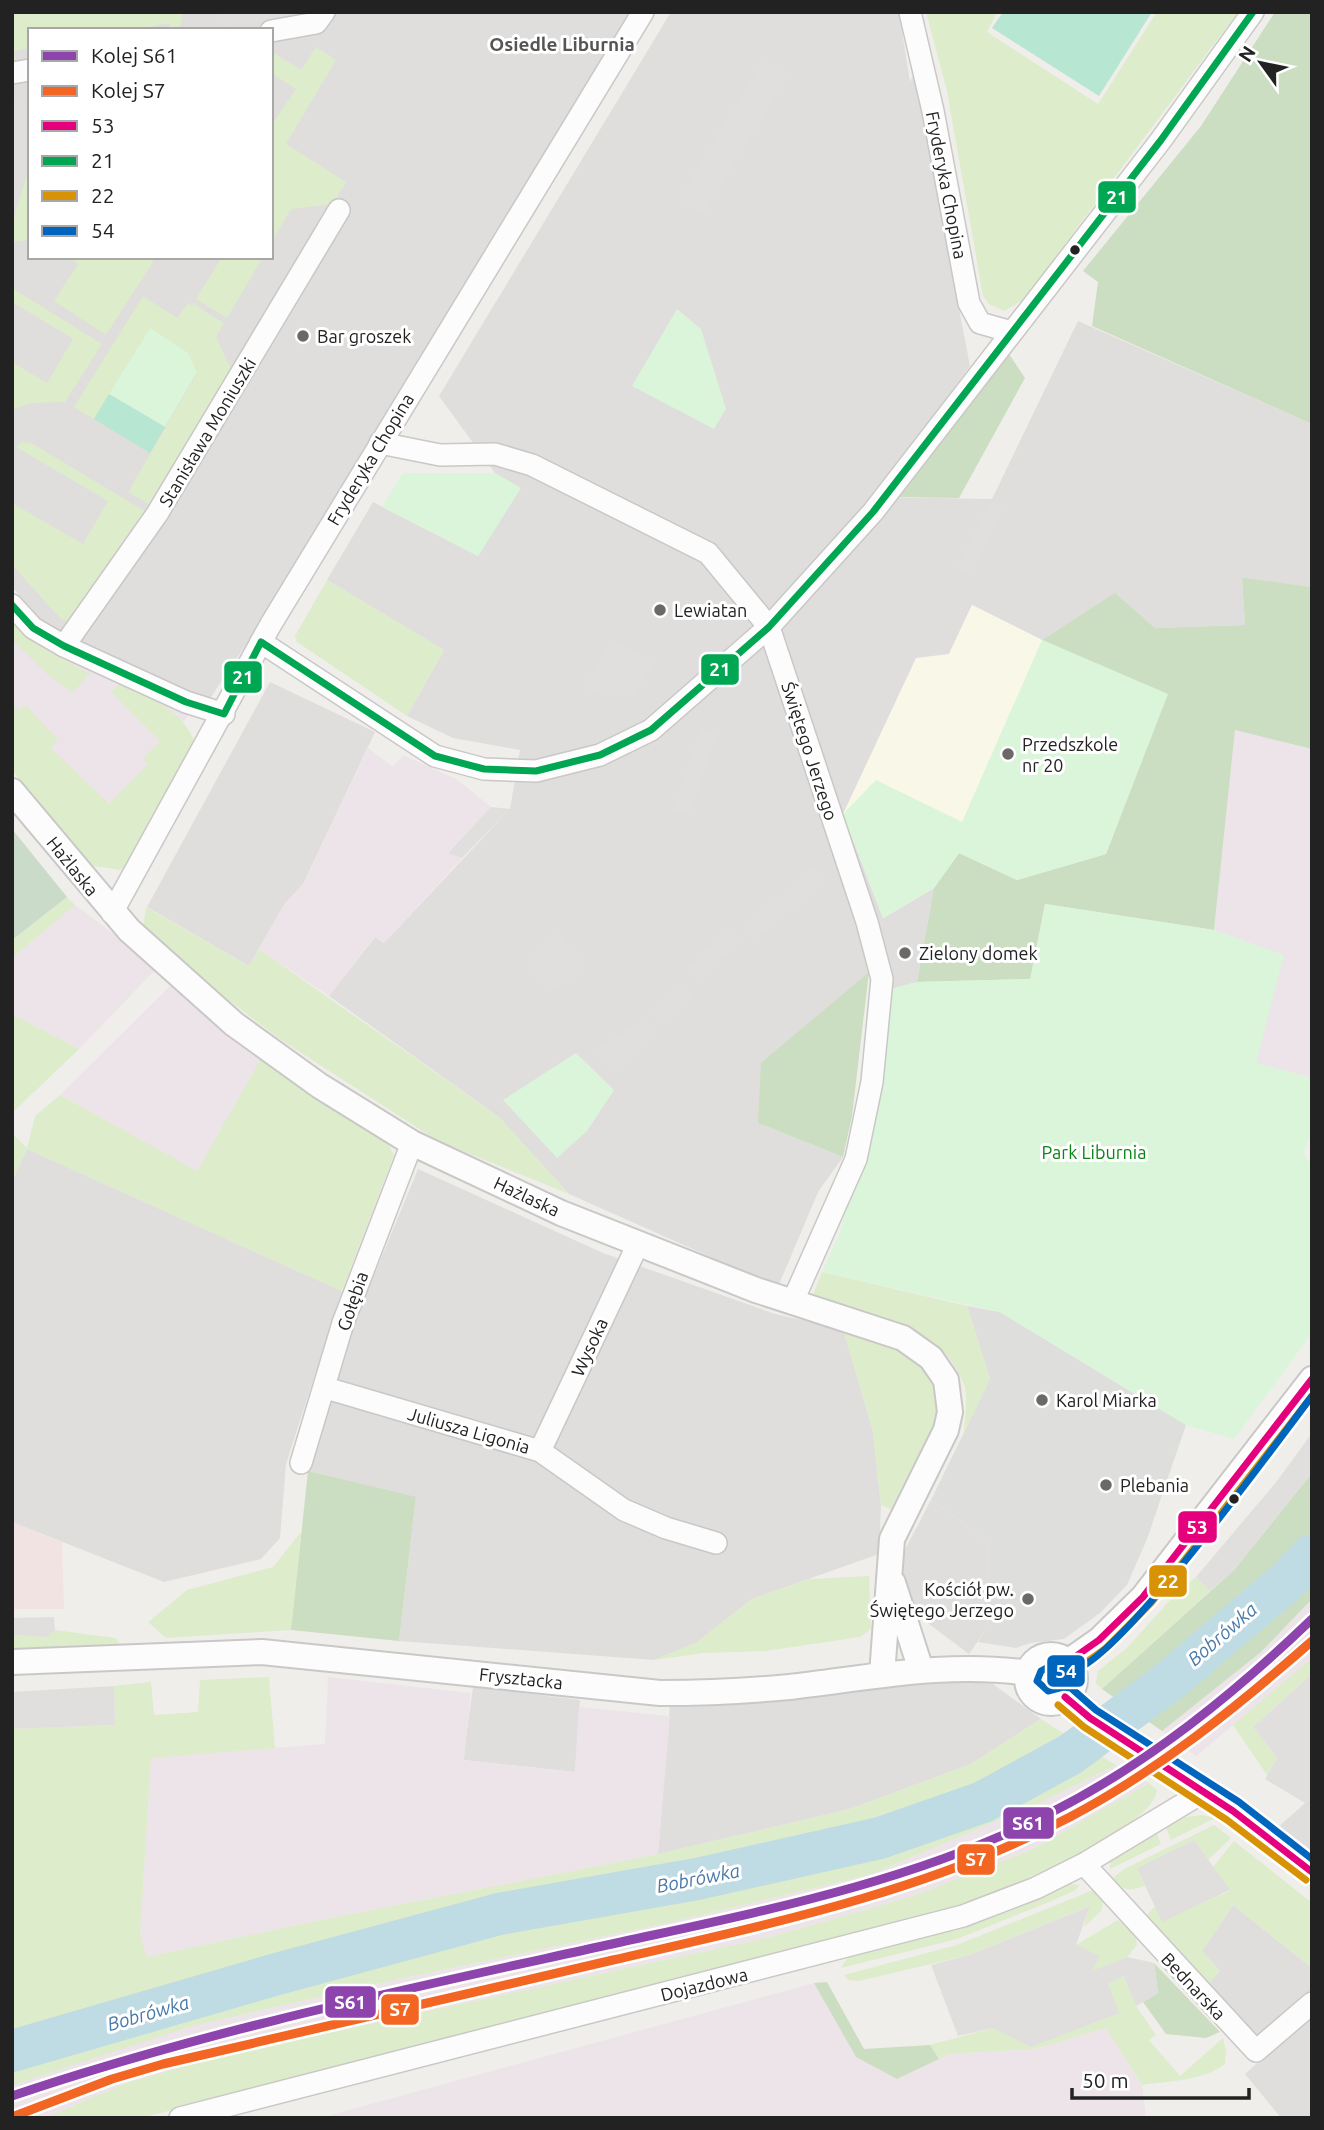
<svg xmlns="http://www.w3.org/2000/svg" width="1324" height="2130" font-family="Ubuntu,sans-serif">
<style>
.residential{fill:#dfdedc;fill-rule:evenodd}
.commercial{fill:#f1e3e1}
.industrial{fill:#ede4e9}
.education{fill:#f8f7e8}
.religious{fill:#dededc}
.grass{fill:#ddeccb}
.forest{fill:#cbdec1}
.cemetery{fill:#cadbca}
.park{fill:#daf5da}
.pitch{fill:#b7e6d2}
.parking{fill:#e0dfde}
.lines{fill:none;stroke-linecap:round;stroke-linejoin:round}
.river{stroke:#bfdbe3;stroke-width:42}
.minor-casing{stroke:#c9c8c7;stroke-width:24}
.tertiary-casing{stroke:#c9c8c7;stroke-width:28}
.minor{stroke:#fdfcfc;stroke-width:21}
.tertiary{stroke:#fdfcfc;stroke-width:24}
.rail-casing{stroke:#ccc;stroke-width:8}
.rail{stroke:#fff;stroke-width:5;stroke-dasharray:16;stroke-linecap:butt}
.bus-1-casing{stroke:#fff;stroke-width:12}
.bus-2-casing{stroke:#fff;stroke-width:12}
.bus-3-casing{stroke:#fff;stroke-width:12}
.bus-4-casing{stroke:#fff;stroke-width:12}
.bus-1{stroke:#e5007d;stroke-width:7}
.bus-2{stroke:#00a651;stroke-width:7}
.bus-3{stroke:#d79205;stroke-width:7}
.bus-4{stroke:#0065bd;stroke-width:7}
.rail-1-casing{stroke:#fff;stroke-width:14}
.rail-2-casing{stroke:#fff;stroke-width:14}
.rail-1{stroke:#8e44ad;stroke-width:9}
.rail-2{stroke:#f26522;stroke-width:9}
.bus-dot{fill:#222;stroke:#fff;stroke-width:2.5}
.poi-dot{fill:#6a6968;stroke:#fff;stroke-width:2.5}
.labels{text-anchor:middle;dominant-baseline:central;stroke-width:6;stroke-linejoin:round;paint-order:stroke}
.street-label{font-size:18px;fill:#222;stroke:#fff}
.poi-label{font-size:18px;fill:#222;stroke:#fff;text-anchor:start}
.park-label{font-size:18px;fill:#0c8416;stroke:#fff}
.neighbourhood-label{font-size:19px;font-weight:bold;fill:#555;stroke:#fff}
.water-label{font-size:19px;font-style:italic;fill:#4a7aab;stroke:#fff}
.line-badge{stroke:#fff;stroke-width:2.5}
.badge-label{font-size:19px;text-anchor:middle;font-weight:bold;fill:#fff}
</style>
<rect width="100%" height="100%" fill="#f0eeeb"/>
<!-- residential -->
<g class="residential">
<path d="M12,12H644L290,578L209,700L49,630L12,587ZM30,30H271V257H30Z"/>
<polygon points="671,12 899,12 910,82 914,73 970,366 874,497 992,499 1078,321 1312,424 1312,587 1242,579 1245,625 1155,628 1115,594 1042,640 972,605 949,654 883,918 934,888 917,982 887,990 869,972 758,1123 843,1157 818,1192 778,1287 569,1194 499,1117 329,996 375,937 384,943 510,809 520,750 453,738 407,716 444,650 327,580 373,502 478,556 520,488 495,473 439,396"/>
<polygon points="270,682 375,732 303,884 285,903 249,966 147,907"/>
<polygon points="27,1149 342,1291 286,1464 280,1538 261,1559 164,1582 12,1522 12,1181"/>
<polygon points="418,1169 603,1253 775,1314 843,1329 873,1431 881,1505 879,1554 752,1599 696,1643 654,1660 399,1641 416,1498 308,1471 357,1317"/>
<polygon points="931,1500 989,1542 987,1628 969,1654 913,1612 899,1586 902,1555"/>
<polygon points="979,1674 1041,1719 971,1764 850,1809 658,1854 670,1703"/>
<polygon points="473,1687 580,1700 575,1772 463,1760"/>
<polygon points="1312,1797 1312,1856 1276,1829"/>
<polygon points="1233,1905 1312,1968 1312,1996 1261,2041 1209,1983 1220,1971 1202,1951"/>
<polygon points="1312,2014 1312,2116 1281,2118 1245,2074"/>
</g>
<!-- commercial -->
<polygon class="commercial" points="12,1522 62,1542 64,1609 12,1609"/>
<!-- industrial -->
<g class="industrial">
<polygon points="12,610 189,714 159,758 106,817 12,716"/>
<polygon points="1235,730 1312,749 1312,1078 1256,1063 1283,955 1214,930"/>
<polygon points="368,748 393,767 403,755 456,779 491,807 448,852 462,858 384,943 374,937 329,996 259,949 285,903 303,884"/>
<polygon points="75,905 158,967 79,1049 12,1014 12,958"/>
<polygon points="173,983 263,1055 197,1172 60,1095"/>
<polygon points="1312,1599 1312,1658 1282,1685 1196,1756 1162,1731 1261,1652"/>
<polygon points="328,1677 471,1693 464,1760 575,1772 579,1707 670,1716 658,1854 316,1921 147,1957 140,1934 151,1757 325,1744"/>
<polygon points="1116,1765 1149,1783 1033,1849 916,1895 771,1937 230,2054 129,2082 44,2118 12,2118 12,2085 68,2065 189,2027 385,1982 676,1921 872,1874 1044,1801"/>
<polygon points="814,1983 856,2057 897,2079 949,2054 1035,2049 1106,2028 1142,2085 1146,2118 320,2118"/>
</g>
<!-- education -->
<polygon class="education" points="972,605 1042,640 959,853 934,888 883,918 843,814 916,658 949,654"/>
<!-- religious -->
<polygon class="religious" points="967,1306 1000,1312 1186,1425 1147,1539 1127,1585 1100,1613 1064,1639 1030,1643 1016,1648 978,1642 987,1628 989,1542 931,1500 990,1379"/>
<!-- grass -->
<g class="grass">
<polygon points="12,12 183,12 179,30 171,30 170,23 134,30 30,30 30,48 14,51 16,66 12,64"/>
<polygon points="926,12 997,12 987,32 1098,104 1157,12 1238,12 1023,300 1004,311 989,304 983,296 947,91"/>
<polygon points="316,47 336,60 286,144 346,182 333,204 291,209 273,240 271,126 296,89 271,73 271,51 301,70"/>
<polygon points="30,164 30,240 12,242 12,224"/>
<polygon points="68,257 156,257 106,335 54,301 78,264"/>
<polygon points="222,257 263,257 227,318 196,299"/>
<polygon points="12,288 102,344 65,402 31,403 12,410 12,362 47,383 73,339 12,302"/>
<polygon points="143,296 177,318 188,303 192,306 194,304 224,323 216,337 232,371 153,507 128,492 197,373 150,328 94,419 74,407"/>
<polygon points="22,442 31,443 148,513 71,623 60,618 12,565 12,503 83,544 108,501 16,447"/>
<polygon points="327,580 444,650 407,716 297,642 295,636"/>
<polygon points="12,616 44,649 90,674 72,693 46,673 12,640"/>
<path d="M120,684C151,699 184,710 196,745L129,866L120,870L94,866L71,846L12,770V704L19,711L26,705L58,740L51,748L109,804L148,764L143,758L160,741L111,692Z"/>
<polygon points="67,897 75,905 12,958 12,940"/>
<polygon points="146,907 249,966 259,949 499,1117 569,1194 438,1141 278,1038 142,933"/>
<polygon points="12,1014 79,1049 12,1113"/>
<polygon points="263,1055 387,1142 394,1155 342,1291 27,1149 12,1181 12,1133 27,1148 35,1116 60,1095 197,1171"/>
<path d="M822,1272L967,1306L990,1379L964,1433C964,1419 969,1397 964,1385C941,1321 868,1317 813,1295Z"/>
<polygon points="843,1329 883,1340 919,1365 936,1388 941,1409 891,1509 881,1505 873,1431"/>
<polygon points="301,1532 291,1630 166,1638 148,1622 187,1590 273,1567"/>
<polygon points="869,1576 871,1629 860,1637 766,1651 704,1653 654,1660 696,1643 752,1599 809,1579"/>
<polygon points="1196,1577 1210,1591 1102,1689 1096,1683 1098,1671 1127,1648 1172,1598"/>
<polygon points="55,1630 115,1638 121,1645 12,1648 12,1635 47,1637"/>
<polygon points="1312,1658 1312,1674 1253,1727 1277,1758 1267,1775 1233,1725"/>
<polygon points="269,1677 275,1748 151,1758 140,1934 147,1957 316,1921 658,1854 850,1809 971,1764 1041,1719 1074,1740 985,1792 770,1855 213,1973 12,2029 12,1729 115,1725 114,1686 151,1682 154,1715 198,1712 200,1680"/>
<path d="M1092,1751L1116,1765L1044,1801L872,1874L676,1921L385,1982L189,2027L12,2085V2059C140,2020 269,1979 399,1949C570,1910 748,1897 915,1839C978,1818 1034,1784 1092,1751Z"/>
<path d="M1149,1783L1157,1790C1153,1832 986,1896 947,1911L141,2118H44L129,2082L230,2054L771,1937L916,1895L1033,1849Z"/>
<polygon points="1202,1815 1215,1818 1171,1840 1166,1828 1186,1817"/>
<path d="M1214,1825L1231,1838L1208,1860L1194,1840L1137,1868L1145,1886C1129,1891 1124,1892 1113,1878L1124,1869Z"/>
<polygon points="1157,1834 1161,1844 1110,1869 1110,1861"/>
<polygon points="1234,1841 1312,1903 1312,1968 1233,1905 1202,1951 1220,1971 1209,1983 1150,1924 1146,1916 1155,1906 1162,1921 1230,1891 1213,1867"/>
<polygon points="1070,1884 1079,1885 1076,1890 1054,1900 957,1939 841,1968 848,1957 1008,1912"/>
<polygon points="1093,1890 1103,1903 1101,1911 1084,1927 1089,1906 969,1955 859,1981 848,1980 844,1975 957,1945"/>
<polygon points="1118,1920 1136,1935 1137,1945 1127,1957 1091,1972 1076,1945"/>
<path d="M1124,1976L1136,2006L1156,2035L1149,2040L1180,2076L1223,2038L1226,2051L1225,2064C1202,2081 1170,2081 1142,2085L1106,2028L1035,2049L949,2054L939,2059L930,2045L993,2028L1118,2013L1108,1984Z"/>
</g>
<!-- forest -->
<g class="forest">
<polygon points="1275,12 1312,12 1312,424 1092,326 1098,282 1083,271 1201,126"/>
<polygon points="1009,354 1025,378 959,498 898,497"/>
<polygon points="1242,578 1312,587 1312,749 1235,730 1214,930 1045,904 1031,979 917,982 934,888 959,853 1017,880 1106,854 1167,694 1042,640 1115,593 1155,628 1245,625"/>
<polygon points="869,972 852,1116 843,1157 758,1123 761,1063"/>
<polygon points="308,1471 416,1497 399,1641 291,1630"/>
<polygon points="1312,1473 1312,1599 1261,1652 1162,1731 1102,1689 1234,1570"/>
<polygon points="1154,1963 1220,2032 1206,2038 1166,2034 1143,2002 1158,1993"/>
<polygon points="827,1982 864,2049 930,2045 939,2059 897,2079 856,2057 814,1983"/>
</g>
<!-- cemetery -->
<polygon class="cemetery" points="12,829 67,897 12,940"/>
<!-- park -->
<g class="park">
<polygon points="677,309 701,329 726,409 714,429 632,386"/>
<polygon points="150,328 188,353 197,372 165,427 109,394"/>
<polygon points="403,473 495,473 521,488 478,556 382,507"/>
<polygon points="1042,640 1168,694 1106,854 1017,880 959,853 934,888 883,918 843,814 876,780 962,822"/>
<polygon points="1045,904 1214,930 1284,955 1256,1063 1312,1078 1312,1127 1304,1152 1307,1160 1312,1162 1312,1333 1234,1439 1186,1425 1000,1312 822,1272 839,1235 875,1106 887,990 917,982 1030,979"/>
<polygon points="576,1053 614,1090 587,1131 557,1158 503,1100"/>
</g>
<!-- pitch -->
<g class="pitch">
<polygon points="1003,12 1152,12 1099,96 992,28"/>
<polygon points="109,394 165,427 150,453 94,419"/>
</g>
<!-- parking -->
<g class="parking">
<polygon points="241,12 293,12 293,17 217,30 217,16"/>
<polygon points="764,60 788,75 703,214 679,199"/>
<polygon points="12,98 30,98 30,164 12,224"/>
<polygon points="991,502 1004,509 969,575 956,568"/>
<polygon points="612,640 654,663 634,695 601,697 584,687"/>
<polygon points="701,729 717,734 689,815 674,810"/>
<polygon points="491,807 510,809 462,858 448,853"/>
<polygon points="812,866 824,878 757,940 747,928"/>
<polygon points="727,930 740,943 700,980 688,967"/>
<polygon points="558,931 586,964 554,992 526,961"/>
<polygon points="681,983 694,996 665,1024 652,1011"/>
<polygon points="644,1020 655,1032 616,1071 595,1049"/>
<polygon points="1312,1433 1312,1473 1234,1570 1210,1591 1196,1577 1277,1481"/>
<polygon points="54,1617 55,1630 47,1637 12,1635 12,1618"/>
<polygon points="1312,1674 1312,1797 1305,1803 1265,1779 1277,1758 1253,1727"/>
<polygon points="114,1686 115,1725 12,1729 12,1692"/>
<polygon points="1194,1840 1230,1890 1162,1922 1137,1868"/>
<polygon points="1090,1906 1076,1945 1100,1956 1092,1971 1127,1957 1154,1963 1158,1993 1136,2006 1124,1976 1108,1984 1119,2013 1031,2047 993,2028 958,2036 931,1965 969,1955"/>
</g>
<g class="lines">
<!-- river -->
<polyline class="river" points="12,2051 277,1974 499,1914 697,1879 880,1838 983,1802 1071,1754 1168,1682 1286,1582 1312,1555"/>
<defs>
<g id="minor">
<polyline points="910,12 933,111 969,303 980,323 1012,332"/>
<polyline points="271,31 316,23 324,12"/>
<polyline points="12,73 30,70"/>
<polyline points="380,443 440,455 495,454 532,465 708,553 769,627 867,922 882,979 872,1082 856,1159 792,1303"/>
<polyline points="12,605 33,628 64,646 186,702 224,714"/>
<polyline points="261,642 435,756 484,769 536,771 600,755 651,730 769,627 873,512 1161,140 1253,12"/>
<polyline points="64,646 157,514 339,210"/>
<polyline points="112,913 271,624 643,12"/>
<polyline points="326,1388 540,1451 624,1510 666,1528 716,1543"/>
<polyline points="540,1451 638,1244"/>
<polyline points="301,1463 343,1323 412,1143"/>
<polyline points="1084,1864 1256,2051 1312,2003"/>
<polyline points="180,2118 963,1916 1036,1888 1084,1864 1205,1791"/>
</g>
<g id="tertiary">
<polyline points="12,791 129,930 234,1024 320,1086 412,1143 561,1213 756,1290 903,1338 931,1358 946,1380 950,1412 946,1430 892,1539 882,1675"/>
<polyline points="893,1583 921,1670"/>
<circle cx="1051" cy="1679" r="24"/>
<polyline points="1069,1661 1099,1640 1143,1597 1312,1379"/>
<path d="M12,1662L262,1652L660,1693C704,1693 746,1691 789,1687C869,1678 948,1661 1029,1673"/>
<polyline points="1065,1697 1090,1718 1233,1811 1312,1872"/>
</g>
</defs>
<!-- minor casing -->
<use href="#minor" class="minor-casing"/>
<!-- tertiary casing -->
<use href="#tertiary" class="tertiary-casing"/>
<!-- minor -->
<use href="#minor" class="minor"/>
<!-- tertiary -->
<use href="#tertiary" class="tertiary"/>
<defs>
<polyline id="rail" points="12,2117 24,2112"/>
</defs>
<!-- rail casing -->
<use href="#rail" class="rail-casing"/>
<!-- rail -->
<use href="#rail" class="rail"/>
<defs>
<g id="bus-1">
<polyline points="1069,1661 1099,1640 1143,1597 1312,1379"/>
<polyline points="1065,1697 1090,1718 1233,1811 1312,1872"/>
</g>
<polyline id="bus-2" points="12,605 33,628 64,646 186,702 224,714 261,642 435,756 484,769 536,771 600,755 651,730 769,627 873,512 1161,140 1253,12"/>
<g id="bus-3">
<polyline points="1075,1670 1106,1648 1151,1603 1312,1396"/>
<polyline points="1058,1705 1084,1727 1227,1820 1306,1880"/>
</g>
<path id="bus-4" d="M1312,1396C1276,1443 1117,1664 1071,1671C1064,1672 1056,1668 1050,1666L1041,1671L1037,1681L1048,1691L1063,1687L1071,1688L1096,1710L1239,1802L1312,1859"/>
</defs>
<!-- bus-1 casing -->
<use href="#bus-1" class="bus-1-casing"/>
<!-- bus-2 casing -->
<use href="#bus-2" class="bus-2-casing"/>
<!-- bus-3 casing -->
<use href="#bus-3" class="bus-3-casing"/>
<!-- bus-4 casing -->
<use href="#bus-4" class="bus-4-casing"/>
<!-- bus-1 -->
<use href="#bus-1" class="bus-1"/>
<!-- bus-2 -->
<use href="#bus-2" class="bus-2"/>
<!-- bus-3 -->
<use href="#bus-3" class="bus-3"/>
<!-- bus-4 -->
<use href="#bus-4" class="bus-4"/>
<defs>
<path id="rail-1" d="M12,2096C207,2030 407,1989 607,1945C758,1912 913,1883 1052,1812C1149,1763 1234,1694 1312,1619"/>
<path id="rail-2" d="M12,2117L112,2079L163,2064C313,2029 463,1995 613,1960C770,1924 926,1892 1070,1817C1159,1770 1237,1707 1312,1641"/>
</defs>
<!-- rail-1 casing -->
<use href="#rail-1" class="rail-1-casing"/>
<!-- rail-2 casing -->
<use href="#rail-2" class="rail-2-casing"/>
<!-- rail-1 -->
<use href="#rail-1" class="rail-1"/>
<!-- rail-2 -->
<use href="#rail-2" class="rail-2"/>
</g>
<!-- markers -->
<g class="bus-dot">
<circle cx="1075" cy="250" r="6"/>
<circle cx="1234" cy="1499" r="6"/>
</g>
<g class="poi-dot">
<circle cx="303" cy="336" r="7"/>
<circle cx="660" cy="610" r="7"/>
<circle cx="1008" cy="754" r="7"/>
<circle cx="905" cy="953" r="7"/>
<circle cx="1042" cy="1400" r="7"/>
<circle cx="1106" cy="1485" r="7"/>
<circle cx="1028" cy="1599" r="7"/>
</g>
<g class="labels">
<!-- street labels -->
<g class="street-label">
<text transform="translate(947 185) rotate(79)">Fryderyka Chopina</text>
<text transform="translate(207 432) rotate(-59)">Stanisława Moniuszki</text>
<text transform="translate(370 459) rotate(-59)">Fryderyka Chopina</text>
<text transform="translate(810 751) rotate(72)">Świętego Jerzego</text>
<text transform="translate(73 866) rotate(51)">Hażlaska</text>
<text transform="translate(527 1196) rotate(25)">Hażlaska</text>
<text transform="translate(352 1301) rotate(-71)">Gołębia</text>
<text transform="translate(589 1347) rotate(-65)">Wysoka</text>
<text transform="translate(469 1430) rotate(16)">Juliusza Ligonia</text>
<text transform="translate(521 1678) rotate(6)">Frysztacka</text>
<text transform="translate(704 1984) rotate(-14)">Dojazdowa</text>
<text transform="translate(1194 1986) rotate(47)">Bednarska</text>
</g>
<!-- poi labels -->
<g class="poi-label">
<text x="317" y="336">Bar groszek</text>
<text x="674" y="610">Lewiatan</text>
<text x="1022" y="744">Przedszkole<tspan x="1022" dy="21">nr 20</tspan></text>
<text x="919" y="953">Zielony domek</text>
<text x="1056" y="1400">Karol Miarka</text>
<text x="1120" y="1485">Plebania</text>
<text x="1014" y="1589" text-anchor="end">Kościół pw.<tspan x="1014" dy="21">Świętego Jerzego</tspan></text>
</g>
<!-- park labels -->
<g class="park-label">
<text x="1094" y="1152">Park Liburnia</text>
</g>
<!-- neighbourhood labels -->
<g class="neighbourhood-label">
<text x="562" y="44">Osiedle Liburnia</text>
</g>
<!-- water labels -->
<g class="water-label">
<text transform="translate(1222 1634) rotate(-41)">Bobrówka</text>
<text transform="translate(698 1878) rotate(-11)">Bobrówka</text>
<text transform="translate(148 2013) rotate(-16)">Bobrówka</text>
</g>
</g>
<g class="line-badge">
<rect x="1097" y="180" width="40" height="34" rx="7" fill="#00a651"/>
<rect x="700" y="653" width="40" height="33" rx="7" fill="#00a651"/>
<rect x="223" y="660" width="40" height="34" rx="7" fill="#00a651"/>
<rect x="1177" y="1510" width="41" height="34" rx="7" fill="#e5007d"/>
<rect x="1148" y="1564" width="40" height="34" rx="7" fill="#d79205"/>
<rect x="1046" y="1654" width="40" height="34" rx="7" fill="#0065bd"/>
<rect x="1002" y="1806" width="53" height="34" rx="7" fill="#8e44ad"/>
<rect x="956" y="1843" width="40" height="33" rx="7" fill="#f26522"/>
<rect x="324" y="1985" width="53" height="34" rx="7" fill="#8e44ad"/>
<rect x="380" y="1993" width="40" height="33" rx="7" fill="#f26522"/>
</g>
<g class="badge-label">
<text x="1117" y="204">21</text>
<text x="720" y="676">21</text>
<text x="243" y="684">21</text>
<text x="1197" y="1534">53</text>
<text x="1168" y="1588">22</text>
<text x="1066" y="1678">54</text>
<text x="1028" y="1830">S61</text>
<text x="976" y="1866">S7</text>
<text x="350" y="2009">S61</text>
<text x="400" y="2016">S7</text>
</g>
<!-- border -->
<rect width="1324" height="2130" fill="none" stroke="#222222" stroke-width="28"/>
<!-- legend -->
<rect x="28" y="28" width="245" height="231" fill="#ffffff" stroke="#a7a7a7" stroke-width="2"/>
<rect x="42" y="51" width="35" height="10" fill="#8e44ad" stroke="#a7a7a7" stroke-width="2"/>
<text x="91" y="63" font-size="21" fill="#222222">Kolej S61</text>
<rect x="42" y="86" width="35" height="10" fill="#f26522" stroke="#a7a7a7" stroke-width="2"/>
<text x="91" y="98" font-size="21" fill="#222222">Kolej S7</text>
<rect x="42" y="121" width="35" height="10" fill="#e5007d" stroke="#a7a7a7" stroke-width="2"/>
<text x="91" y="133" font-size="21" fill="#222222">53</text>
<rect x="42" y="156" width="35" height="10" fill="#00a651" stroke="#a7a7a7" stroke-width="2"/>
<text x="91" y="168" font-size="21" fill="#222222">21</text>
<rect x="42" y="191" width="35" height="10" fill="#d79205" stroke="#a7a7a7" stroke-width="2"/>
<text x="91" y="203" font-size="21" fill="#222222">22</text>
<rect x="42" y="226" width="35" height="10" fill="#0065bd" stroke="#a7a7a7" stroke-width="2"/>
<text x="91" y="238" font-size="21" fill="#222222">54</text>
<!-- north arrow -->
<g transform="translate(1261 63) rotate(303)" stroke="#ffffff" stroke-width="5" paint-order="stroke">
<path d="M0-5L12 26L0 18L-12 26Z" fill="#222222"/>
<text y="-10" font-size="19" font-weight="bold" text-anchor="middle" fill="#222222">N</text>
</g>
<!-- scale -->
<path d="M1072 2088v10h177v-10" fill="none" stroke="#222222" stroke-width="3.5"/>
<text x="1082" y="2088" font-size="21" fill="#222222" stroke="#ffffff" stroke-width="5" paint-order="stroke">50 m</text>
</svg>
